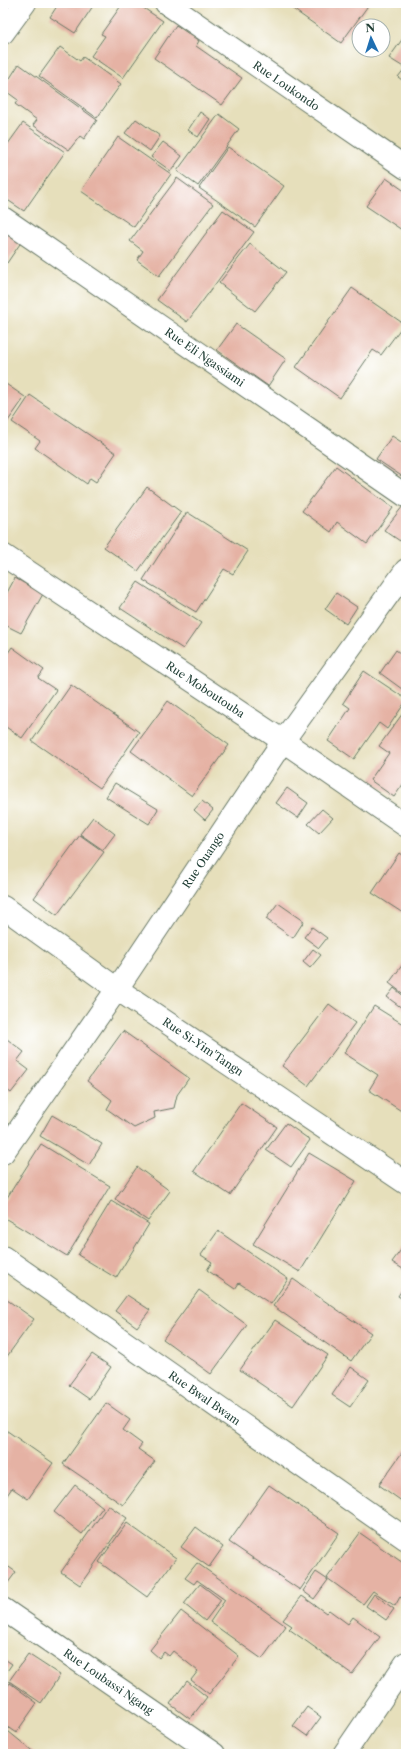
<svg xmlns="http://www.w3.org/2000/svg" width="409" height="1757" font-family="'Libre Caslon Text',serif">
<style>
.building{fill:#e5b2a4}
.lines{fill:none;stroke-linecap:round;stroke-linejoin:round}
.minor-casing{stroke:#657663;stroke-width:24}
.minor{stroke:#fff;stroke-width:22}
.labels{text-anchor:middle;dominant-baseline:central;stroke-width:3;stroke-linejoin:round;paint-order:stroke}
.street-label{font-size:11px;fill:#1f3d34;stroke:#fff}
</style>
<rect width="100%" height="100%" fill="#fff"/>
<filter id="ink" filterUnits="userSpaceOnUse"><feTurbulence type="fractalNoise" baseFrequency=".025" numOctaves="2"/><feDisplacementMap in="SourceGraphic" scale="8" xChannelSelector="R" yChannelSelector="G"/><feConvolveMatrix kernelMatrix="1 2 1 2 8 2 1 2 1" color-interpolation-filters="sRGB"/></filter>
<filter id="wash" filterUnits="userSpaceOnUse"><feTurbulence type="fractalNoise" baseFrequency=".012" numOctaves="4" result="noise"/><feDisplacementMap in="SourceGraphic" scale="16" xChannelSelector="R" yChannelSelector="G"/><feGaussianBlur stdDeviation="0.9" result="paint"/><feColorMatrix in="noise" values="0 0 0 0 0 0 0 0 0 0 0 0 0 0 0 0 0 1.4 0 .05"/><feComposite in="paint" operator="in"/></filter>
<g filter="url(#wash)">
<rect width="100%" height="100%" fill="#e6dfbb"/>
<g id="blocks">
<!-- building -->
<g class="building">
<polygon points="59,3 95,3 75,33 50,17"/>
<polygon points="123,3 136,3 163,21 123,78 91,56 105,36 101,34"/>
<polygon points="293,3 370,3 341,43 290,7"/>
<polygon points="176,25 199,41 196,46 242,78 222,105 154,58"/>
<polygon points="406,34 406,83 398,77 405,68 389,58"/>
<polygon points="60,47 80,61 83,57 121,84 97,118 39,76"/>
<polygon points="19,64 97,120 84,139 80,136 69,150 33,125 37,120 15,104 18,100 3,89"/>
<polygon points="200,112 210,119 198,137 188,130"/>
<polygon points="219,114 239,129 198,186 177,171"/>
<polygon points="136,119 160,136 150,151 125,133"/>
<polygon points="23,123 65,152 24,211 3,197 3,147 5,148"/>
<polygon points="118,137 171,174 134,227 81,191"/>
<polygon points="163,142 182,156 171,171 151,157"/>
<polygon points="228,147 284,186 255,227 199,188"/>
<polygon points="177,178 213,204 159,276 137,260 143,251 130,241"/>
<polygon points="386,178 406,192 405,232 366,206"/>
<polygon points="223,210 254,232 187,322 157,300"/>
<polygon points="3,224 24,238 7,263 3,260"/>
<polygon points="250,244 286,272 255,311 219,283"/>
<polygon points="352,288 404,324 381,355 373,350 340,398 296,367"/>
<polygon points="236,324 286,359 268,386 217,350"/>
<polygon points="3,382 25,397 3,428"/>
<polygon points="30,395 116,453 96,482 90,478 87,484 35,448 40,441 12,422"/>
<polygon points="392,436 406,445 406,479 376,459"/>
<polygon points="336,466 393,508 367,544 337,522 331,532 302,511"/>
<polygon points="147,487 181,512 138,571 104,547"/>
<polygon points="403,506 406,508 406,532 400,541 384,530"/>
<polygon points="187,512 248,551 233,574 224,569 196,612 143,580"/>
<polygon points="15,578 43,594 21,633 3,624 3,600"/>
<polygon points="138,582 201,623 183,649 120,608"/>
<polygon points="336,593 357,607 346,624 325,609"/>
<polygon points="12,647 44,670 38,678 56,690 22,738 3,725 3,660"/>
<polygon points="396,650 406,658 406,692 380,673"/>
<polygon points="364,671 406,699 406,701 387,729 379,723 354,759 328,741 350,708 343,703"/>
<polygon points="71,685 139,732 100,788 32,741"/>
<polygon points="168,701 229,745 192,796 131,751"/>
<polygon points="403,713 406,715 406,780 394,797 370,780 389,753 379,746"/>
<polygon points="115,783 158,809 149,824 106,797"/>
<polygon points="287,788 308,803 298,818 276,803"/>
<polygon points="202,801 213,810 205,820 194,810"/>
<polygon points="322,809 333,818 319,833 308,824"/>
<polygon points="93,817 115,834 103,850 80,834"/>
<polygon points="80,835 104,852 57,915 34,898"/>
<polygon points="399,853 406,858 406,915 372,893"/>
<polygon points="278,903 304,921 293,938 266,919"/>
<polygon points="312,927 327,938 319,948 304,937"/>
<polygon points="313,949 321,955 310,968 303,962"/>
<polygon points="406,960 406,996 389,983"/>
<polygon points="394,988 406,998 406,1011 387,997"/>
<polygon points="329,1004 355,1023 308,1086 282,1066"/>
<polygon points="374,1006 406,1026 406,1114 369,1090 378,1075 344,1053"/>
<polygon points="123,1031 189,1078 177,1095 174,1108 154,1112 155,1118 134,1128 107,1109 112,1100 87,1081"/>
<polygon points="3,1036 24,1052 17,1061 29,1070 11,1093 3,1087"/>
<polygon points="241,1103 277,1127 230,1195 194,1171"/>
<polygon points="52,1115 102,1144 89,1165 40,1136"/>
<polygon points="286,1123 310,1140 291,1167 266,1150"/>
<polygon points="41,1144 110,1186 67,1256 3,1217 3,1204"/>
<polygon points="309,1153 356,1181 300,1272 253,1244"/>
<polygon points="137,1167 170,1191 148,1221 115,1199"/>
<polygon points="111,1201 149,1224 116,1278 78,1255"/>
<polygon points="218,1231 288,1279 271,1304 239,1283 235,1289 207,1270 212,1262 201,1255"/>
<polygon points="406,1243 406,1271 392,1262"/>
<polygon points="293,1279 371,1333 351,1361 273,1306"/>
<polygon points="406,1284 406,1301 398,1296"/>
<polygon points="199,1290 247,1325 211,1374 163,1339"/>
<polygon points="127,1295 150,1310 137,1327 115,1311"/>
<polygon points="3,1297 34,1319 3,1362"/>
<polygon points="275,1320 328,1355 293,1406 240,1370"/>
<polygon points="92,1354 111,1367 89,1399 69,1385"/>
<polygon points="351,1367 369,1380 350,1407 332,1395"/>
<polygon points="106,1403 130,1420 123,1430 142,1444 138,1449 155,1461 123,1505 63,1464"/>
<polygon points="3,1428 53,1463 28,1499 12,1488 3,1501"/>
<polygon points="406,1447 406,1504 379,1485"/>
<polygon points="75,1485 103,1507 82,1534 54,1512"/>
<polygon points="269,1485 339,1533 300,1590 229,1542"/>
<polygon points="108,1505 127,1518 80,1585 61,1572"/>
<polygon points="127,1523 176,1558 147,1597 99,1562"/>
<polygon points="196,1527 223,1547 209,1567 181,1547"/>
<polygon points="360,1533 406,1565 406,1601 400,1597 395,1606 373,1591 363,1604 327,1578"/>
<polygon points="3,1563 16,1572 4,1588 3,1587"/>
<polygon points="197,1563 286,1626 262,1659 210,1622 225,1600 197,1580 194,1584 185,1578"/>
<polygon points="316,1572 328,1580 314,1599 303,1591"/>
<polygon points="200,1584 221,1600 205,1621 184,1604"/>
<polygon points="374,1594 394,1609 386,1620 366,1606"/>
<polygon points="302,1596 326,1613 329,1610 348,1624 353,1617 380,1637 352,1674 289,1629 292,1626 283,1620"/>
<polygon points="181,1611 239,1656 209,1694 191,1680 198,1671 173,1651 169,1656 164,1652 159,1658 150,1650"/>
<polygon points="28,1654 60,1675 41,1703 9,1681"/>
<polygon points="3,1658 12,1664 3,1677"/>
<polygon points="187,1681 207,1697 190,1719 170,1704"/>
<polygon points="10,1683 37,1703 16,1733 3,1724 3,1692"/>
<polygon points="307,1707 321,1717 307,1736 293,1726"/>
<polygon points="3,1727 36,1754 3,1754"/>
</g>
</g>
</g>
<g filter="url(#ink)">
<use href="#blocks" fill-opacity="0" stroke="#657663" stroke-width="1"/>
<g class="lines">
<defs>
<g id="minor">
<path id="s1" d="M166,3L406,168"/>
<polyline points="3,33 25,3"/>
<path id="s2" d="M3,218L406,496"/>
<path id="s3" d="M3,555L283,741L406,826"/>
<path id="s4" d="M3,907L117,989L406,1183"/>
<path id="s5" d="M3,1153L117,989L283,741L406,570"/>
<path id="s6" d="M3,1257L406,1539"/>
<path id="s7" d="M3,1609L214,1754"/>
<polyline points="344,1754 406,1663"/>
</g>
</defs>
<!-- minor casing -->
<use href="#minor" class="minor-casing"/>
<!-- minor -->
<use href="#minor" class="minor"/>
</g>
</g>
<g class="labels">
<!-- street labels -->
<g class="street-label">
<text stroke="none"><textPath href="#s1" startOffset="146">Rue Loukondo</textPath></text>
<text stroke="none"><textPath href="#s2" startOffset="245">Rue Eli Ngassiami</textPath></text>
<text stroke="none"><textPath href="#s3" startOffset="243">Rue Moboutouba</textPath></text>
<text stroke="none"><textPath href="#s5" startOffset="355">Rue Ouango</textPath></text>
<text stroke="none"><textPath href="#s4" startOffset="244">Rue Si-Yim'Tangn</textPath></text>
<text stroke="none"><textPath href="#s6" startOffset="246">Rue Bwal Bwam</textPath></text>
<text stroke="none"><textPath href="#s7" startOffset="128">Rue Loubassi Ngang</textPath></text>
</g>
</g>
<!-- margin -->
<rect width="409" height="1757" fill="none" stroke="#fff" stroke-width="16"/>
<!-- north arrow -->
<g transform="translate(371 38) rotate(356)"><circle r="19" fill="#ffffff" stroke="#a5b1ae"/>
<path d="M0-3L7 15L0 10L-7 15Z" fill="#1f6fb2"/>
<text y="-6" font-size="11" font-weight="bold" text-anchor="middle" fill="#1f3d34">N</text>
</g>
</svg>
